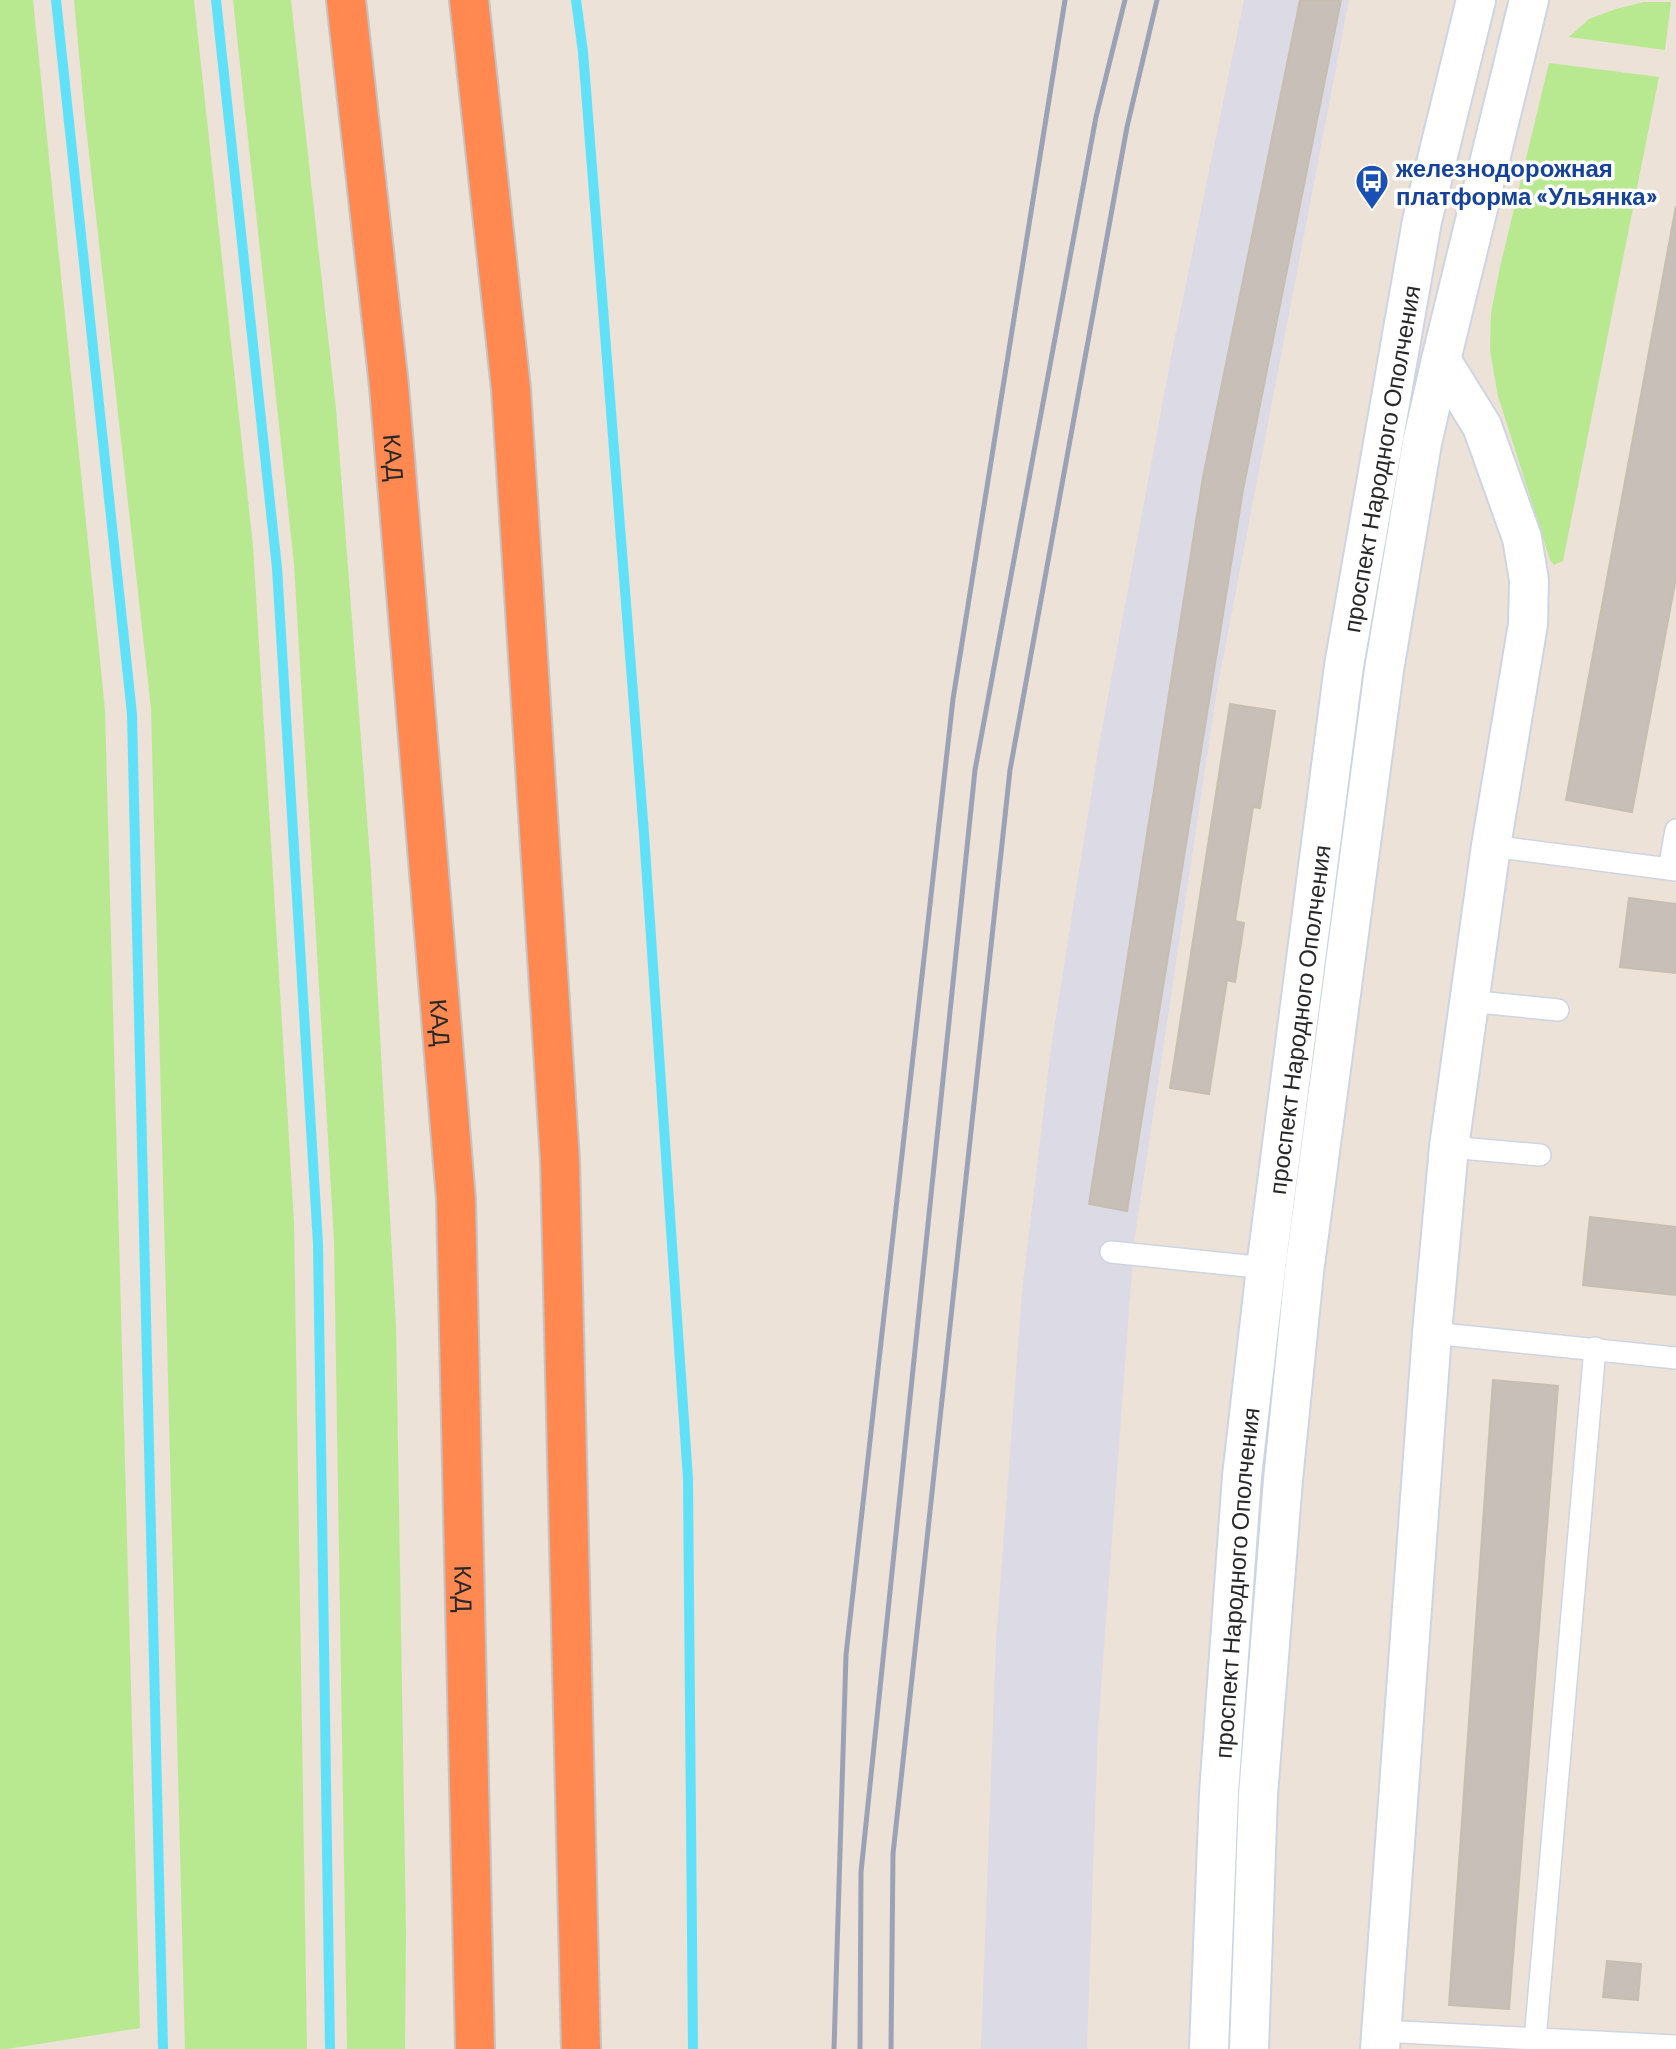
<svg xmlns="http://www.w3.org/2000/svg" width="1676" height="2049" font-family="Barlow,sans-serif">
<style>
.industrial{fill:#dcdae4}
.green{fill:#b8e890}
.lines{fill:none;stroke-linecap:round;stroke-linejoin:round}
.stream{stroke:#61e1f8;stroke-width:10}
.building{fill:#c7bfb8;stroke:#c7beb2;stroke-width:2}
.lane-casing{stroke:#ced4e3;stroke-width:24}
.street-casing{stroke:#ced4e3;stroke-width:42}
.secondary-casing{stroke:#ced4e3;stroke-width:42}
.highway-casing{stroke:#c3c3c3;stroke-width:42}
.lane{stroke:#fff;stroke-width:21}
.street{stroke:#fff;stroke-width:38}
.secondary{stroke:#fff;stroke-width:38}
.highway{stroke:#ff8951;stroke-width:38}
.rail{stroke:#9ba2b5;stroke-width:5}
.labels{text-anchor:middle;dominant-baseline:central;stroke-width:7;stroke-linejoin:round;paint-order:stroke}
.transit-label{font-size:24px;font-weight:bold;fill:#164399;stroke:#fff;text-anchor:start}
.street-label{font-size:24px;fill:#282828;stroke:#fff}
</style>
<rect width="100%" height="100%" fill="#ece2d8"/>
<!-- industrial -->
<polygon class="industrial" points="1244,0 1349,0 1217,690 1134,1243 1098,1729 1087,2049 981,2049 996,1642 1022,1292 1051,1048 1099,745 1172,352"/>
<!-- green -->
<g class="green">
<polygon points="0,0 33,0 105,710 140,2028 7,2049 0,2049"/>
<polygon points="74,0 194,0 253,546 294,1222 307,2049 185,2049 151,708 85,118"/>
<polygon points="233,0 291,0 336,409 371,871 396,1326 406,1931 405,2049 347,2049 334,1240 294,564"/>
<polygon points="1644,2 1671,2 1665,50 1569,37 1589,19 1616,9"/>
<polygon points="1549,63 1659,77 1563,561 1554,565 1550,560 1498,396 1490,351 1491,313 1500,267"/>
</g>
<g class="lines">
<!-- stream -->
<g class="stream">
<polyline points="56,0 132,714 163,2049"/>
<polyline points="216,0 277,568 318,1244 330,2049"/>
<polyline points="576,0 583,52 644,834 688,1479 693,2049"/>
</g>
</g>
<!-- building -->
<g class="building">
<polygon points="1300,0 1341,0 1243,490 1127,1211 1089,1204 1203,477"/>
<polygon points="1676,206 1676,578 1632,812 1566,800"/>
<polygon points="1230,704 1275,711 1260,808 1253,807 1235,921 1244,923 1235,982 1227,980 1209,1094 1170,1088"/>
<polygon points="1629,898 1676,904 1676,973 1620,967"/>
<polygon points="1590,1217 1676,1227 1676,1295 1583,1285"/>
<polygon points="1493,1380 1558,1386 1509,2009 1449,2005"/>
<polygon points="1607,1961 1641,1964 1638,2000 1603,1997"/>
</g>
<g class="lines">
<defs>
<g id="lane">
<polyline points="1676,830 1669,869 1676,870"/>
<polyline points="1491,846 1669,869"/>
<polyline points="1468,1001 1558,1010"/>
<polyline points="1449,1147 1540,1155"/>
<polyline points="1111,1252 1266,1268"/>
<polyline points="1432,1333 1676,1358"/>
<polyline points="1381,2031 1676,2046"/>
<polyline points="1535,2040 1595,1348"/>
</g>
<polyline id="street" points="1380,2049 1432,1333 1449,1147 1491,846 1528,624 1529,580 1522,538 1482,426 1441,360"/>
<g id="secondary">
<path id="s1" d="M1209,2049L1219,1793L1242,1476L1266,1268L1344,666L1422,221L1476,0"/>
<polyline points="1249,2049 1258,1795 1283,1480 1304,1272 1384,670 1422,443 1441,360 1529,0"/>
</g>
<g id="highway">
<path id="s2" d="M346,0L389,386L456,1200L475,2049"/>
<polyline points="469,0 511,389 560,1161 581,2049"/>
</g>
</defs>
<!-- lane casing -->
<use href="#lane" class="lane-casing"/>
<!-- street casing -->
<use href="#street" class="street-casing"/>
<!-- secondary casing -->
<use href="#secondary" class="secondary-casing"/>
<!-- highway casing -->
<use href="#highway" class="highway-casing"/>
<!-- lane -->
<use href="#lane" class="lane"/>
<!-- street -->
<use href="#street" class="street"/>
<!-- secondary -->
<use href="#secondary" class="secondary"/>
<!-- highway -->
<use href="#highway" class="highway"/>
<!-- rail -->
<g class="rail">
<polyline points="834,2049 846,1655 953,699 1065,0"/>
<polyline points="860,2049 861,1872 975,770 1096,117 1125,0"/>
<polyline points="891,2049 893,1854 1010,770 1127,127 1157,0"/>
</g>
</g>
<!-- icons -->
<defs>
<symbol id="bus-pin" viewBox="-11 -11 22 30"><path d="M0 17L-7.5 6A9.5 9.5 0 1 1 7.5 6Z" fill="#1a4fb4" stroke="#fff"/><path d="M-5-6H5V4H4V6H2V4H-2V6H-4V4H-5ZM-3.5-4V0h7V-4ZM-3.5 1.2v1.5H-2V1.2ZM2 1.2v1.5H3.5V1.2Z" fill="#fff"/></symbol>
</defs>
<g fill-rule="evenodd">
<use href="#bus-pin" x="1353" y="162" width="38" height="52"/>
</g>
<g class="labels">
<!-- transit labels -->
<g class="transit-label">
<text x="1396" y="167">железнодорожная<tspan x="1396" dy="28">платформа «Ульянка»</tspan></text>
</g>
<!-- street labels -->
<g class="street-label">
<text stroke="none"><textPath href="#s2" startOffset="460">КАД</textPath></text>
<text stroke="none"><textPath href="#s1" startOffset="1601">проспект Народного Ополчения</textPath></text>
<text stroke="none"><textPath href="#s1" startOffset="1034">проспект Народного Ополчения</textPath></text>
<text stroke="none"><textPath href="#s2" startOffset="1027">КАД</textPath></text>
<text stroke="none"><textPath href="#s1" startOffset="467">проспект Народного Ополчения</textPath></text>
<text stroke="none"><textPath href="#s2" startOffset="1594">КАД</textPath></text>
</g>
</g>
</svg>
